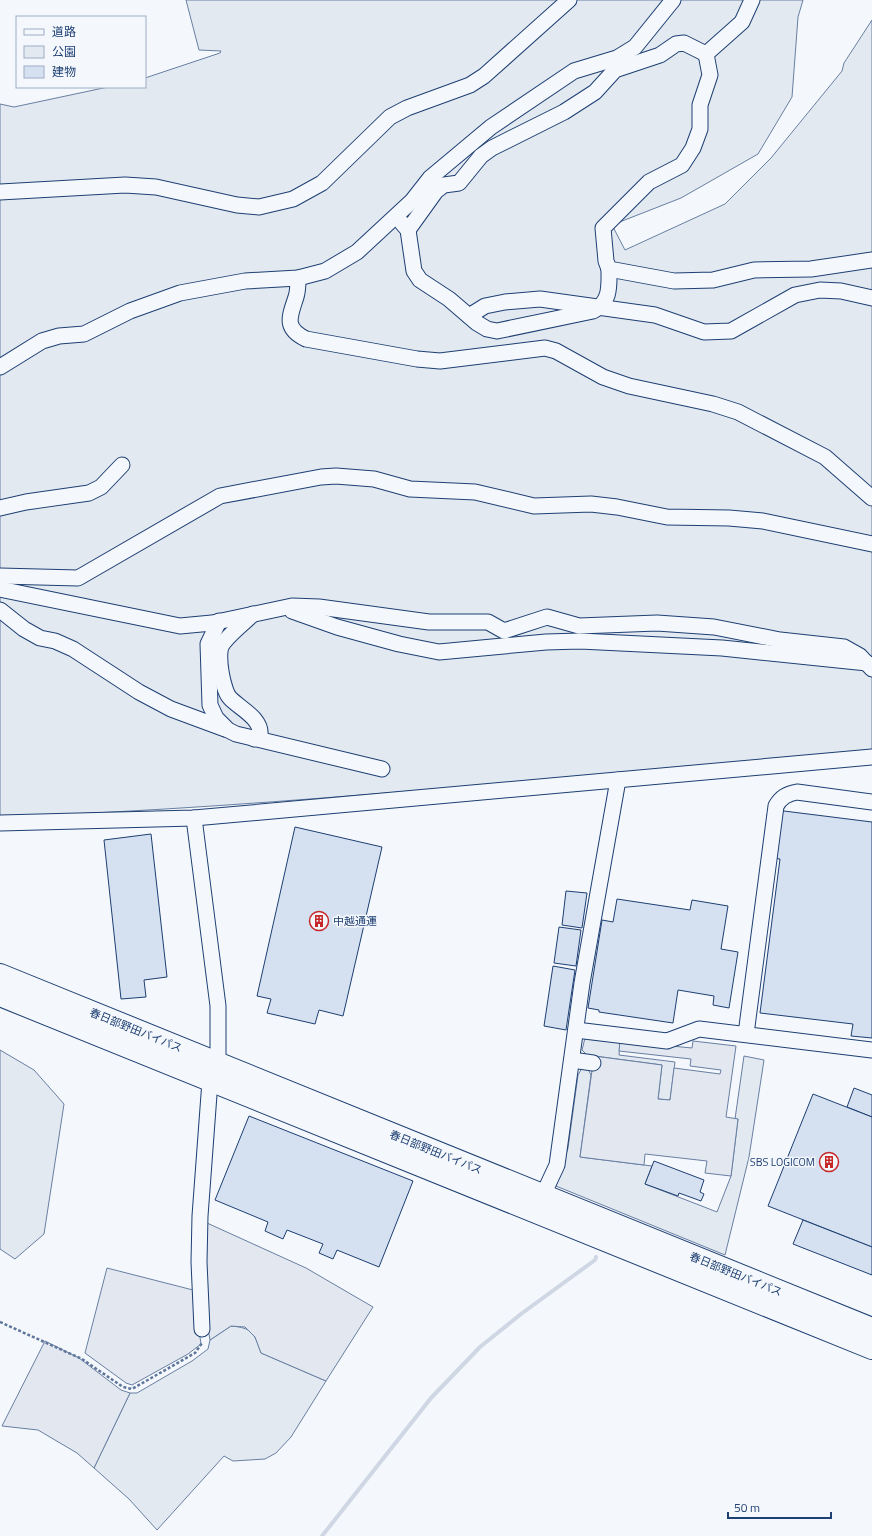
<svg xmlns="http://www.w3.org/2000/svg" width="872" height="1536" font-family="'Titillium Web','Noto Sans JP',sans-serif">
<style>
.green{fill:#e3e9f0;stroke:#687fa3}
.parking{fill:#e3e8f0;stroke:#687fa3}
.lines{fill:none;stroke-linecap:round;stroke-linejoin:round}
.stream{stroke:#cfd7e4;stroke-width:4}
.building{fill:#d5e0f0;stroke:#1d3f73}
.minor-casing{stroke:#1d3f73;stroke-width:17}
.highway-casing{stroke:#1d3f73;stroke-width:24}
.path{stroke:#5e769c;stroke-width:2.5;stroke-dasharray:3 2;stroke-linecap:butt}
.minor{stroke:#f4f7fb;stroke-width:15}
.highway{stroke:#f4f7fb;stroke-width:22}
.labels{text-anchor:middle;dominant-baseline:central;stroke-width:3;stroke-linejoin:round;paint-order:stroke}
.poi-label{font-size:11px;fill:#1d3f73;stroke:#f4f7fb;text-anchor:start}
.street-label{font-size:11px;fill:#1d3f73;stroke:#f4f7fb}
</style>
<rect width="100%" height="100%" fill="#f4f7fb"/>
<!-- green -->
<g class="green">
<path d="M186,0H803L798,17L792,97L758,154L681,198L612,225L625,250L725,204L771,158L842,71L844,63L872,20V754C581,773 291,807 0,817V104L14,107L108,87H145V78L220,53L221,51L199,50Z"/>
<polygon points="585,1038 620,1041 619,1055 675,1062 670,1100 658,1099 662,1065 587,1055 582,1050"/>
<polygon points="0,1050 34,1070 64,1104 44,1234 15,1259 0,1249"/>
<polygon points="744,1056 764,1060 749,1157 725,1255 556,1186 568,1148 578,1075 582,1068 588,1069 591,1075 580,1157 652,1166 645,1184 717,1212 731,1176 738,1119 735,1119"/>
<path d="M231,1326C253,1328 254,1333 261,1353L326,1381L291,1437L276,1453L265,1459L233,1461L224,1456L157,1530L129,1499L94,1468L130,1393H137L192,1361L208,1349L210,1340Z"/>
</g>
<!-- parking -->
<g class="parking">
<polygon points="620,1041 692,1048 693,1041 736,1046 726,1117 738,1119 731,1176 705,1173 707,1161 645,1154 644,1165 580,1157 594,1056 662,1065 658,1099 670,1100 674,1068 720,1074 721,1070 690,1066 691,1059 619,1051"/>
<polygon points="207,1223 306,1268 373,1307 326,1381 261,1353 255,1337 245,1327 231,1326 210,1340 202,1292"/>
<polygon points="107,1268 193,1290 201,1344 188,1354 132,1385 126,1383 85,1353"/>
<polygon points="45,1341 79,1358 121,1390 130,1393 94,1468 77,1453 38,1430 2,1426"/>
</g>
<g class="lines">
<!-- stream -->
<polyline class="stream" points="322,1536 431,1398 480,1347 521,1314 595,1260 596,1257"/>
</g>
<!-- building -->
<g class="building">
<polygon points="768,809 872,822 872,1038 851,1036 853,1024 760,1013 780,859 762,857"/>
<polygon points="295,827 382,847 343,1016 319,1010 315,1024 267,1013 271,999 257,996"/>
<polygon points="151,834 167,977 144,980 146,997 121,999 104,840"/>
<polygon points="566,891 587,893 582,928 562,925"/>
<polygon points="617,899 690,910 692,900 728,906 721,949 738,952 729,1008 713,1005 714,996 678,990 673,1023 599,1012 599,1010 588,1008 602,920 613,922"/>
<polygon points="559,927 581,930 576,966 554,963"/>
<polygon points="553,966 575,970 566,1030 544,1026"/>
<polygon points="854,1088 872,1095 872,1117 847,1107"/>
<polygon points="813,1094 872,1117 872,1247 768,1206"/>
<polygon points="249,1116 413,1181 379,1267 337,1250 333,1259 319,1253 323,1244 287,1230 283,1239 265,1231 268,1222 215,1200"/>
<polygon points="654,1161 704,1180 700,1192 704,1194 701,1201 679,1193 678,1196 645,1184"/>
<polygon points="803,1220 872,1247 872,1275 793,1244"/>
</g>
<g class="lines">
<defs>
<g id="minor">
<polyline points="752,0 742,22 706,54 710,75 700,105 700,129 693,148 682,165 649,182 603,228 606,261 609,269 674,281 713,280 754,270 811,269 872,260"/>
<polyline points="0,192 125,185 156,187 237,205 259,207 293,199 322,183 390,117 407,108 470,85 484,76 569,0"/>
<path d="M402,223L408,230L414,271L420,280L449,299L477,323L487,329L497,331L593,311C611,302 609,286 609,269"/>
<polyline points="408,230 436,191 444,185 459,183 481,156 492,148 564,112 595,92 615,70 660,55 676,44 684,43 706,54"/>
<path d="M298,278C298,284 298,291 296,297C290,316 283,328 306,339L417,359L440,361L545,348L556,351L603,377L629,386L713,404L738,412L825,457L872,498"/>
<polyline points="469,316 485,306 505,302 540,299 655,315 704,332 731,331 795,295 820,290 841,291 872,298"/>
<polyline points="0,367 42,341 59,336 84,334 130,311 180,293 245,281 298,278 325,271 357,252 412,201 430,178 491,127 574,71 617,58 635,47 673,0"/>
<polyline points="0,508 26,502 89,493 101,487 122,465"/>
<polyline points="0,576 78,578 220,496 321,477 336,476 374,479 410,489 475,492 534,506 591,504 617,507 667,517 729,518 763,521 872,544"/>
<polyline points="0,589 180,626 212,623 292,606 319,607 429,622 488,622 504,631 547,617 579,626 657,623 714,627 780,640 844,647 860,656 872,669"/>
<polyline points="0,610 24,629 40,638 55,641 73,649 139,692 171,709 225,729"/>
<polyline points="292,611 337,627 399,644 439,652 546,642 580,641 722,648 867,663"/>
<path d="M253,614C244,623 228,635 222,645C216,654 223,691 230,698C239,708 262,718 260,735L254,739"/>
<polyline points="219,621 208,644 210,705 216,718 228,730 236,734 382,769"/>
<polyline points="194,818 218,1006 218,1063"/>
<polyline points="0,823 194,818 872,757"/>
<polyline points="576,1030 667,1041 699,1029 872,1050"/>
<path d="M746,1034L776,806C781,797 787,794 797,792L872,802"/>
<polyline points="572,1060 593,1063"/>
<polyline points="543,1195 557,1165 582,983 618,780"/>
<polyline points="202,1329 199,1262 200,1216 210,1081"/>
</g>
<g id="highway">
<polyline points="0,975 872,1329"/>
<polyline points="0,995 872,1348"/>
</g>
</defs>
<!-- minor casing -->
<use href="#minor" class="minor-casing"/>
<!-- highway casing -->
<use href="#highway" class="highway-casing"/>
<!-- path -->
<polyline class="path" points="0,1322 82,1359 123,1387 132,1389 195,1353 202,1343"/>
<!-- minor -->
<use href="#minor" class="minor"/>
<!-- highway -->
<use href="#highway" class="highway"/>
</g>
<!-- icons -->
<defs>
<symbol id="building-ring" viewBox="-11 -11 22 22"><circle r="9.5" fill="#f4f7fb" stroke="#c62828" stroke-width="1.5"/><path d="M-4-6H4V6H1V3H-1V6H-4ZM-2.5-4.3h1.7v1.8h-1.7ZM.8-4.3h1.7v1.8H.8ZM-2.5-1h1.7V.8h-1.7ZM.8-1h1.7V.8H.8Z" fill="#c62828"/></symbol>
</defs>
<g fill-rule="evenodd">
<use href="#building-ring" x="308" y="910" width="22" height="22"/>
<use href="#building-ring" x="818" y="1151" width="22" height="22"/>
</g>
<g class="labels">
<!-- poi labels -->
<g class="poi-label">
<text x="333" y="921">中越通運</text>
<text x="815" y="1162" text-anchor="end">SBS LOGICOM</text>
</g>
<!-- street labels -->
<g class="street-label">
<text transform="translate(136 1030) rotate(22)">春日部野田バイパス</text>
<text transform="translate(436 1152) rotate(22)">春日部野田バイパス</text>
<text transform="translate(736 1274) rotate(22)">春日部野田バイパス</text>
</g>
</g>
<!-- legend -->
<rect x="16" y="16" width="130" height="72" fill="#f4f7fb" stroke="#9eadc5"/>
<rect x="24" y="29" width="20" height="6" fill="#f4f7fb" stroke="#9eadc5"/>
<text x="52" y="36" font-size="12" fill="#1d3f73">道路</text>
<rect x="24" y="46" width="20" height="12" fill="#e3e9f0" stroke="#9eadc5"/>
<text x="52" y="56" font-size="12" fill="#1d3f73">公園</text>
<rect x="24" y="66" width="20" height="12" fill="#d5e0f0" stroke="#9eadc5"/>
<text x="52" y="76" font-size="12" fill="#1d3f73">建物</text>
<!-- scale -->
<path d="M728 1512v6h103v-6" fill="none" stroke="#1d3f73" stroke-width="2"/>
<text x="734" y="1512" font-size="12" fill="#1d3f73" stroke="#f4f7fb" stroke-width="3" paint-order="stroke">50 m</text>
</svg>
